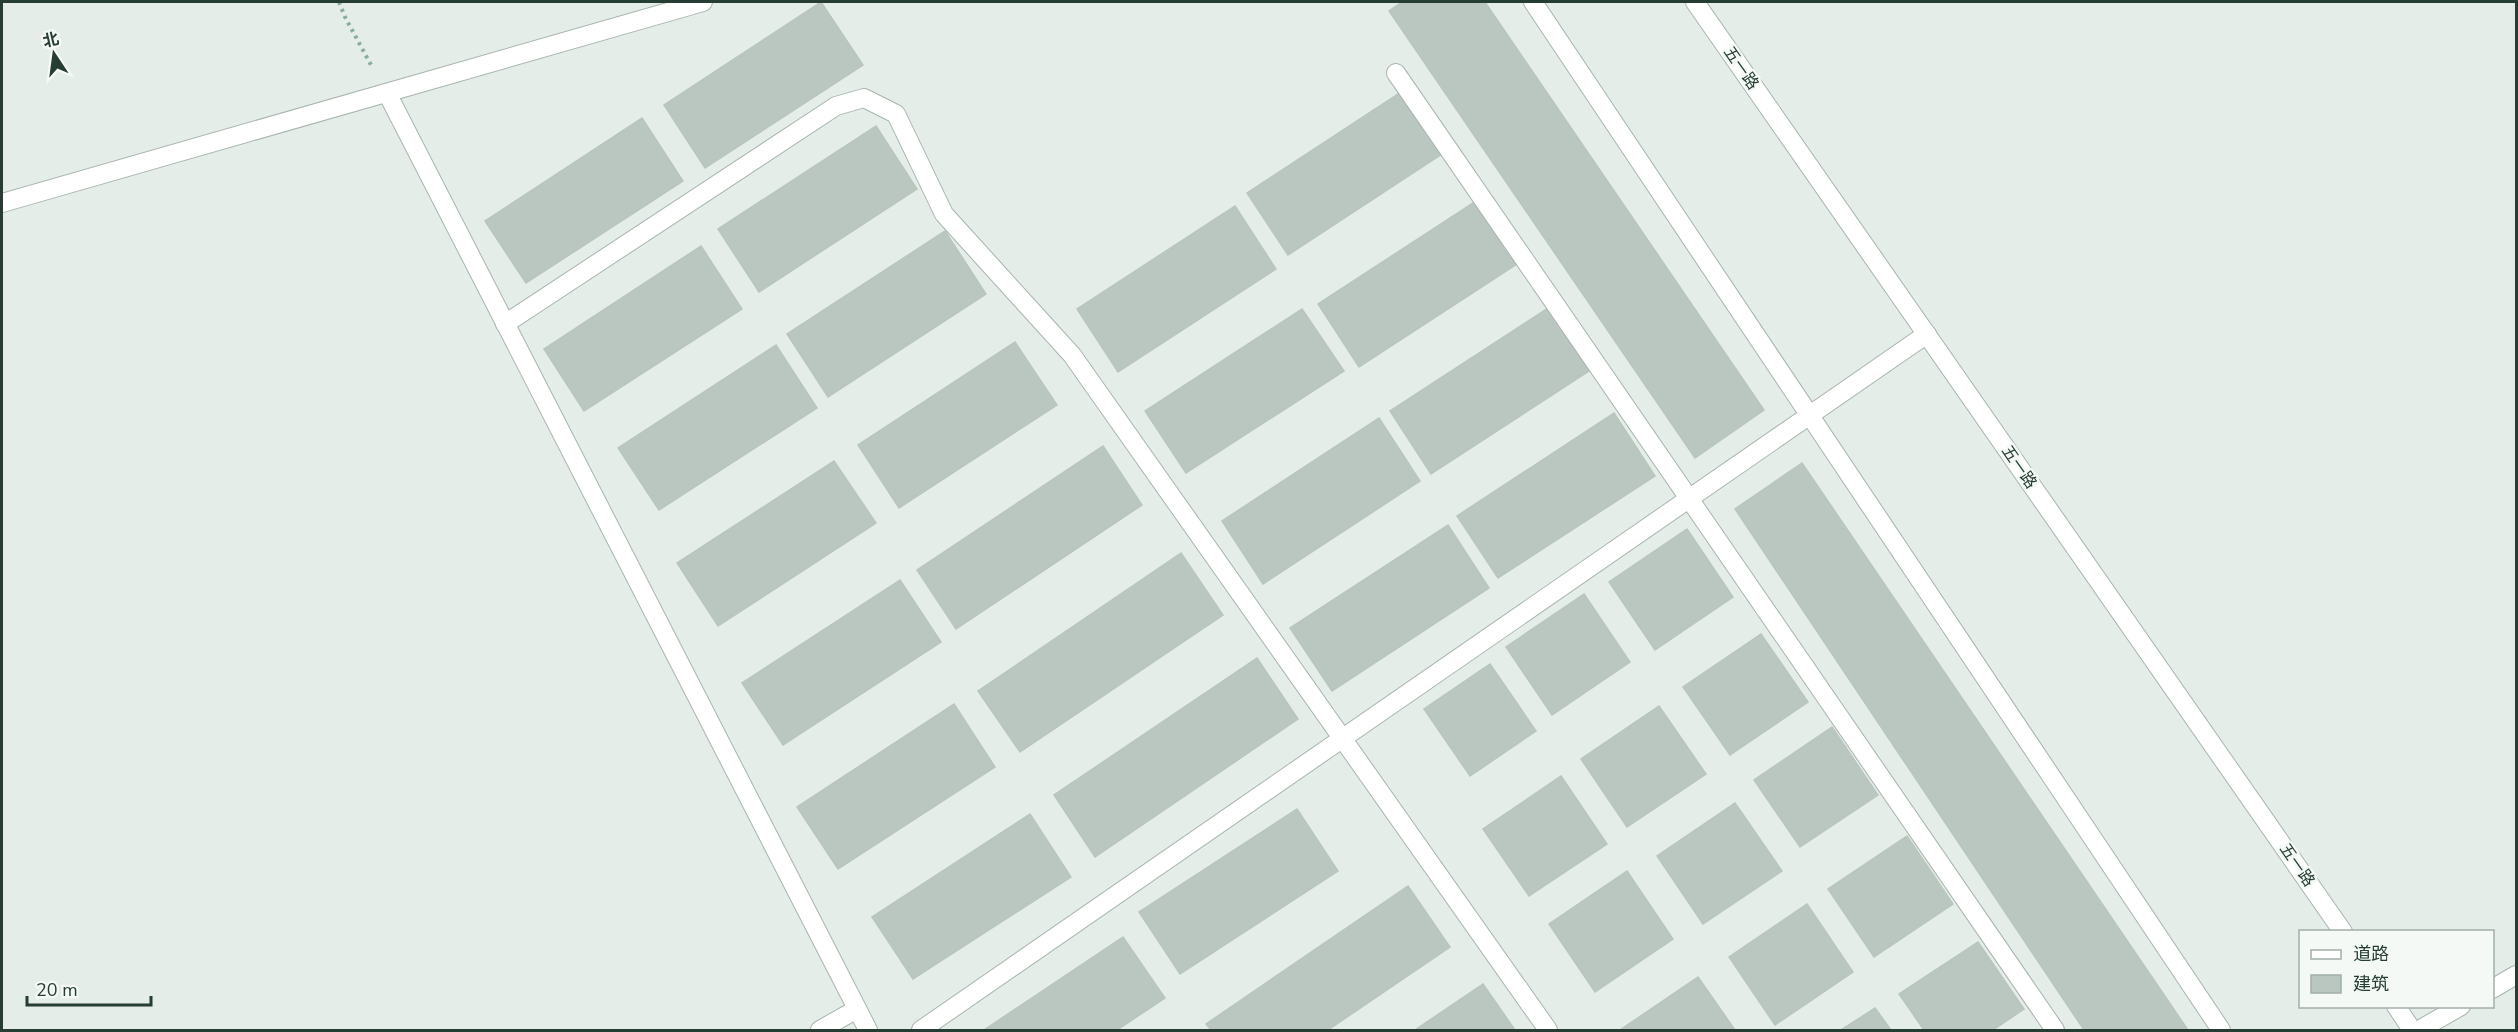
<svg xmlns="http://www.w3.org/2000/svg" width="2518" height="1032" font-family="'Nunito Sans','Noto Sans SC',sans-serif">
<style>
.building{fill:#bac7c0;stroke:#b8c6bd;stroke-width:1.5}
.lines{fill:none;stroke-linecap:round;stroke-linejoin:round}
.service-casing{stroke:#a8b5ae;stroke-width:20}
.minor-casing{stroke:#a8b5ae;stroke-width:20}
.tertiary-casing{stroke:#a8b5ae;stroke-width:20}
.path{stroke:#88ad9b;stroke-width:4;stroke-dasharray:3 4.5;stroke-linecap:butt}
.service{stroke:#fff;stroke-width:18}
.minor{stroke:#fff;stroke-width:18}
.tertiary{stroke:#fff;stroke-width:18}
.labels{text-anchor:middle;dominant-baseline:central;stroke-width:5;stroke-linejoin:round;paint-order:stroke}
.street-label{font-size:16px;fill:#253d32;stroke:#f5f9f6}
</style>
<rect width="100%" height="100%" fill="#e5ede8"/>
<!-- building -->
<g class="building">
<polygon points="821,2 863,65 705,168 664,105"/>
<polygon points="1402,2 1485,2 1764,410 1695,458 1389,11"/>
<polygon points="1404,90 1445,152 1288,255 1247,193"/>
<polygon points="642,118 683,181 526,283 485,221"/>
<polygon points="876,126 917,189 759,292 718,229"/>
<polygon points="1476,201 1517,264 1359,367 1318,304"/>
<polygon points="1235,206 1276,269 1118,372 1077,309"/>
<polygon points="945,231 986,294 828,397 787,334"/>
<polygon points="701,246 742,309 584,411 544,349"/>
<polygon points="1548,308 1589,371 1431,474 1390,411"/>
<polygon points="1302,309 1344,371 1186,473 1145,411"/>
<polygon points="1015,342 1057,405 899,508 858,445"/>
<polygon points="776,345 817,408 659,510 618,448"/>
<polygon points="1614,413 1655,476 1498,578 1457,516"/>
<polygon points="1379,418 1420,481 1263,584 1222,521"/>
<polygon points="1103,446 1142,505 956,629 917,570"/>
<polygon points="834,461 876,523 718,626 677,563"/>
<polygon points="1802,463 2188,1030 2084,1030 1735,509"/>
<polygon points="1448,525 1489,588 1332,691 1290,628"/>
<polygon points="1687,529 1733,597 1655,650 1609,582"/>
<polygon points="1181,553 1223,615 1020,752 978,691"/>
<polygon points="900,580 941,642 783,745 742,683"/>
<polygon points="1584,594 1630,662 1552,715 1506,647"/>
<polygon points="1761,634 1808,702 1730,755 1683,687"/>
<polygon points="1257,658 1298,719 1095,857 1054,795"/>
<polygon points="1490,664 1536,731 1470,776 1424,709"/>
<polygon points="954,704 995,767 838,869 797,807"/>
<polygon points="1659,706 1706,774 1627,827 1581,759"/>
<polygon points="1832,727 1878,795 1800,847 1754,780"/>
<polygon points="1561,776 1607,844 1529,896 1483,829"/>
<polygon points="1735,803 1782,871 1703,924 1657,856"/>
<polygon points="1297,809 1338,871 1180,974 1139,912"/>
<polygon points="1030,814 1071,877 913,979 872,917"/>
<polygon points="1907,836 1953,904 1874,957 1828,889"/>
<polygon points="1627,871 1673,939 1595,992 1549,924"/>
<polygon points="1408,886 1450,947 1328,1030 1211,1030 1206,1024"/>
<polygon points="1807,904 1853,972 1775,1025 1729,957"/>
<polygon points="1123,937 1165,998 1117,1030 984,1030"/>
<polygon points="1978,942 2024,1009 1993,1030 1924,1030 1899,994"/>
<polygon points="1698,977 1735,1030 1620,1030"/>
<polygon points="1483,984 1515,1030 1415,1030"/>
<polygon points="1875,1008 1891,1030 1841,1030"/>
</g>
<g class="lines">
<defs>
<g id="service">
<polyline points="1533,2 2221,1030"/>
<polyline points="1396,73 2055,1030"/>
<polyline points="505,324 836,106 864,98 896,114 944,214 1072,355 1548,1030"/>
<polyline points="820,1030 857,1009"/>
<polyline points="921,1030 1927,334"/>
</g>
<g id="minor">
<polyline points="387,93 868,1030"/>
<polyline points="2,203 703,2"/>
</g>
<g id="tertiary">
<polyline points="1695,2 2343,932"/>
<polyline points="2492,989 2516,975"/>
<polyline points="2396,1006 2412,1030"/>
<polyline points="2419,1030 2461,1006"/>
</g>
</defs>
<!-- service casing -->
<use href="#service" class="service-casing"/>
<!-- minor casing -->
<use href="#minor" class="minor-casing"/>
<!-- tertiary casing -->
<use href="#tertiary" class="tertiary-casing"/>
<!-- path -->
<polyline class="path" points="339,2 345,17 371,65"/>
<!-- service -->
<use href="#service" class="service"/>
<!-- minor -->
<use href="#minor" class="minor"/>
<!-- tertiary -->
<use href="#tertiary" class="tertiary"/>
</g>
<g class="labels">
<!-- street labels -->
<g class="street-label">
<text transform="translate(1741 68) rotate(55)">五一路</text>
<text transform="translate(2019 467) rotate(55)">五一路</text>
<text transform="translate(2297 865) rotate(55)">五一路</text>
</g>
</g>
<!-- border -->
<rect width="2518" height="1032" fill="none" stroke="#253d32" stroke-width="6"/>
<!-- legend -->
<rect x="2299" y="930" width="195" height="78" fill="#f5f9f6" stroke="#a2aea8" stroke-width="1.5"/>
<rect x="2311" y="950" width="30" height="9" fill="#ffffff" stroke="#a2aea8" stroke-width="1.5"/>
<text x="2353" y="960" font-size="18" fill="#253d32">道路</text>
<rect x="2311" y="975" width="30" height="18" fill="#bac7c0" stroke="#a2aea8" stroke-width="1.5"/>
<text x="2353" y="990" font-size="18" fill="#253d32">建筑</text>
<!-- north arrow -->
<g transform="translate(54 54) rotate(347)" stroke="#f5f9f6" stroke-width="4.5" paint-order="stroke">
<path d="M0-4.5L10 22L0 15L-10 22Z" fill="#253d32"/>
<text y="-9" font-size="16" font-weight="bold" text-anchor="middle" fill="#253d32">北</text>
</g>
<!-- scale -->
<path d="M27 996v9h124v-9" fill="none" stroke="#253d32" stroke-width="3"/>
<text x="36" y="996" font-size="18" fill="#253d32" stroke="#f5f9f6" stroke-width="4.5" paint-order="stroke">20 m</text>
</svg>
